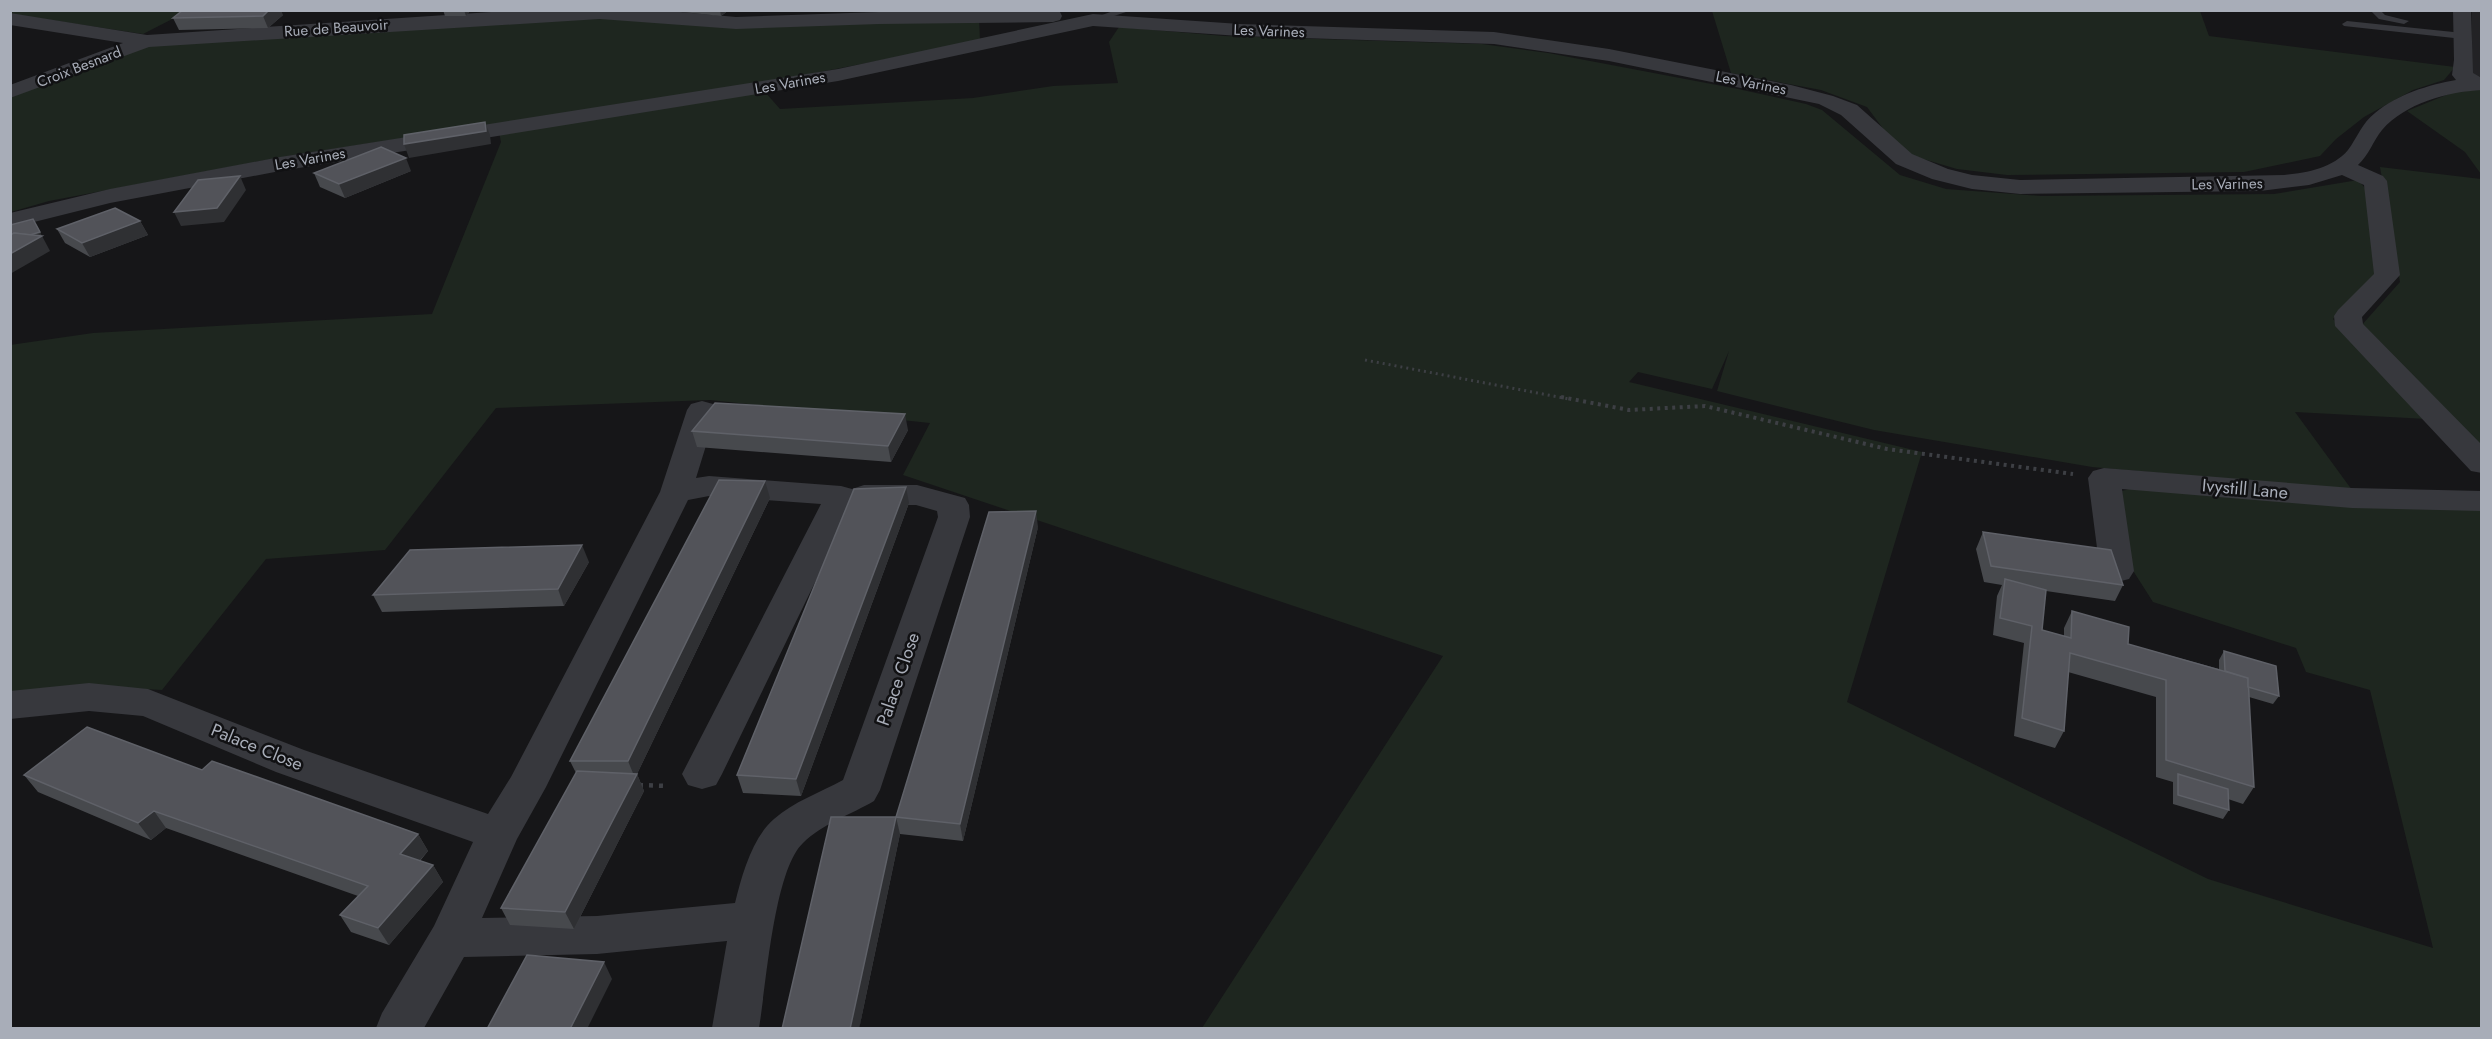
<svg xmlns="http://www.w3.org/2000/svg" width="2492" height="1039" font-family="Jost,sans-serif">
<style>
.built{fill:#222225}
.green{fill:#1e261f}
.lines{fill:none;stroke-linecap:round;stroke-linejoin:round}
.path-far2{stroke:#3d3f44;stroke-width:3;stroke-dasharray:2 4;stroke-linecap:butt}
.path-far1{stroke:#3d3f44;stroke-width:4;stroke-dasharray:3 4.5;stroke-linecap:butt}
.path{stroke:#3d3f44;stroke-width:4.5;stroke-dasharray:4 6;stroke-linecap:butt}
.lane{fill:#37383d;fill-rule:evenodd}
.street{fill:#37383d;fill-rule:evenodd}
.wall{fill:#47494d}
.shaded-wall{fill:#2f3033}
.building{fill:#525359;stroke:#5f6168;stroke-width:1.5}
.labels{text-anchor:middle;dominant-baseline:central;stroke-width:5;stroke-linejoin:round;paint-order:stroke}
.far-street-label{font-size:15px;fill:#a8adb8;stroke:#111113}
.street-label{font-size:18px;fill:#a8adb8;stroke:#111113}
</style>
<rect width="100%" height="100%" fill="#161618"/>
<!-- built -->
<polygon class="built" points="2472,11 2481,11 2481,77 2470,73 2472,64"/>
<!-- green -->
<g class="green">
<polygon points="10,11 188,11 143,34 11,14"/>
<polygon points="1712,11 2200,11 2209,36 2455,67 2444,80 2413,90 2364,117 2336,139 2320,156 2244,172 2007,175 1957,169 1913,156 1893,142 1867,107 1821,90 1731,73"/>
<polygon points="650,18 979,18 980,41 753,85 293,155 49,201 11,212 11,97 146,43 502,21"/>
<polygon points="1119,27 1224,36 1482,44 1548,53 1738,89 1806,104 1822,110 1900,175 1946,189 2041,196 2274,194 2358,180 2365,188 2376,273 2333,319 2427,419 2295,412 2352,490 2092,467 1874,430 1717,391 1729,351 1712,389 1638,372 1629,382 1922,452 1847,702 2208,879 2433,948 2370,690 2306,672 2296,648 2153,602 2132,569 2122,491 2136,487 2481,508 2481,1028 1202,1028 1443,656 903,475 930,423 710,400 496,408 385,550 266,559 162,690 90,686 11,694 10,345 93,333 432,314 501,142 499,132 765,92 780,109 973,98 1053,86 1118,83 1109,42"/>
<polygon points="2481,89 2481,174 2465,152 2407,111 2451,93"/>
<polygon points="2380,167 2481,179 2481,452 2361,326 2400,282"/>
</g>
<g class="lines">
<!-- path-far2 -->
<polyline class="path-far2" points="1365,360 1569,399"/>
<!-- path-far1 -->
<polyline class="path-far1" points="1561,397 1629,410 1705,406 1887,449 2073,474"/>
<!-- path -->
<polyline class="path" points="639,785 667,786"/>
<!-- lane -->
<g class="lane">
<polygon points="1116,10 1132,10 1093,23 1088,20"/>
<polygon points="2370,10 2380,10 2385,15 2409,21 2404,24 2379,19"/>
<polygon points="2347,21 2463,33 2468,36 2463,39 2344,26 2342,24"/>
</g>
<!-- street -->
<g class="street">
<polygon points="522,10 658,10 736,17 879,12 1054,10 1060,12 1062,16 1060,20 1053,22 879,24 736,29 600,19 149,47 10,98 10,85 123,43 10,25 10,13 147,35"/>
<path d="M2453,10H2471L2473,73L2482,78V90C2446,92 2406,103 2382,130C2373,141 2369,155 2358,165L2383,176L2387,181L2400,275L2362,317L2363,324L2482,445V473L2471,471L2335,326L2334,316L2338,310L2374,274L2364,185L2342,175L2309,185L2260,191L2020,194L1972,189L1932,179L1896,164L1841,115L1819,104L1609,61L1494,44L1240,36L1093,26L838,81L280,171L110,203L10,228V213L110,189L280,157L838,69L1093,14L1240,24L1494,32L1609,49L1791,85L1833,96L1857,105L1912,154L1948,169L1972,175L2020,180L2284,175C2306,173 2333,168 2348,150C2357,138 2362,123 2375,113C2398,94 2428,85 2456,80L2452,75L2454,60Z"/>
<path d="M702,401L713,404L717,410L696,478L709,476L841,486L852,489L864,485H917L965,498L969,505L970,517L880,790L874,801C852,814 822,824 803,843C774,870 766,987 759,1028H712L727,941L597,954L464,957L424,1028H376L382,1013L434,926L473,842L276,772L143,716L89,711L10,719V691L89,683L148,689L304,750L488,814L511,777L660,492L687,410L691,404ZM709,496L821,504L682,774L688,785L702,789L716,785L722,774L854,502L864,505H916L937,511L938,517L843,780C821,792 793,802 774,819C752,838 742,875 735,903L597,916L482,918L517,839L546,787L688,500Z"/>
<polygon points="2104,468 2352,488 2482,491 2482,511 2352,508 2122,489 2134,571 2129,579 2117,582 2105,579 2100,571 2088,478 2093,471"/>
</g>
</g>
<!-- wall -->
<g class="wall">
<polygon points="443,10 471,10 466,16 445,16"/>
<polygon points="682,10 729,10 721,16 682,12"/>
<polygon points="283,15 268,28 179,30 173,18"/>
<polygon points="411,171 345,198 320,187 314,173"/>
<polygon points="140,221 148,235 90,257 65,243 57,229"/>
<polygon points="908,430 891,462 697,447 692,431"/>
<polygon points="770,498 637,774 644,791 574,929 510,925 501,908 576,773 570,761"/>
<polygon points="909,503 801,796 743,793 737,775"/>
<polygon points="1038,527 963,841 900,834 859,1029 896,817"/>
<polygon points="1983,532 2123,585 2115,601 2046,591 2042,630 2064,636 2064,628 2072,611 2128,644 2219,669 2219,660 2224,651 2279,696 2273,704 2249,697 2254,787 2243,804 2228,799 2229,810 2223,819 2173,804 2173,782 2156,777 2156,697 2068,672 2064,731 2055,748 2014,736 2024,643 1993,635 1997,596 2002,585 1984,582 1976,549"/>
<polygon points="589,562 564,606 382,612 373,595"/>
<polygon points="202,770 418,834 428,851 420,861 433,865 443,882 389,945 351,932 340,915 358,896 166,828 151,840 38,792 24,775"/>
</g>
<!-- shaded-wall -->
<g class="shaded-wall">
<polygon points="269,10 281,10 283,15 268,28 263,16"/>
<polygon points="464,10 471,10 466,16"/>
<polygon points="720,10 729,10 721,16"/>
<polygon points="485,122 490,135 491,144 409,158 404,144"/>
<polygon points="406,158 411,171 345,198 339,184"/>
<polygon points="240,176 246,190 224,222 181,226 174,212"/>
<polygon points="33,219 50,251 10,274 10,254"/>
<polygon points="140,221 148,235 90,257 82,243"/>
<polygon points="905,414 908,430 891,462 888,446"/>
<polygon points="765,481 770,498 637,774 644,791 574,929 565,912 635,778 628,761"/>
<polygon points="906,487 909,503 801,796 796,779"/>
<polygon points="1036,511 1038,527 963,841 960,824"/>
<polygon points="582,545 589,562 564,606 558,589"/>
<polygon points="154,811 166,828 151,840 138,823"/>
<polygon points="896,817 900,834 859,1029 850,1029"/>
<polygon points="418,834 428,851 410,871 400,854"/>
<polygon points="433,865 443,882 389,945 378,928"/>
<polygon points="604,962 612,979 587,1029 570,1029"/>
</g>
<!-- building -->
<g class="building">
<polygon points="183,10 269,10 263,16 173,18"/>
<polygon points="485,122 486,131 404,144 404,135"/>
<polygon points="381,147 406,158 339,184 314,173"/>
<polygon points="240,176 217,208 174,212 198,180"/>
<polygon points="115,208 140,221 82,243 57,229"/>
<polygon points="33,219 40,232 30,235 14,233 10,235 10,225"/>
<polygon points="14,233 42,236 10,254 10,235"/>
<polygon points="715,403 905,414 888,446 692,431"/>
<polygon points="719,480 765,481 628,761 570,761"/>
<polygon points="906,487 796,779 737,775 854,489"/>
<polygon points="1036,511 960,824 896,817 989,512"/>
<polygon points="1983,532 2111,550 2123,585 1991,566"/>
<polygon points="582,545 558,589 373,595 410,550"/>
<polygon points="2005,579 2046,590 2042,630 2071,638 2072,611 2129,627 2128,644 2248,678 2254,787 2166,760 2166,680 2070,653 2064,731 2022,718 2032,626 2000,618"/>
<polygon points="2224,651 2276,666 2279,696 2248,687 2248,678 2225,671"/>
<polygon points="87,727 202,770 212,761 418,834 400,854 433,865 378,928 340,915 368,886 154,811 138,823 24,775"/>
<polygon points="577,771 637,774 565,912 501,908"/>
<polygon points="2178,774 2228,789 2229,810 2178,795"/>
<polygon points="831,817 896,817 850,1029 782,1029"/>
<polygon points="527,955 604,962 570,1029 487,1029"/>
</g>
<g class="labels">
<!-- far-street labels -->
<g class="far-street-label">
<text transform="translate(336 28) rotate(-4)">Rue de Beauvoir</text>
<text transform="translate(1269 31) rotate(2)">Les Varines</text>
<text transform="translate(79 67) rotate(-21)">Croix Besnard</text>
<text transform="translate(790 83) rotate(-10)">Les Varines</text>
<text transform="translate(1751 83) rotate(11)">Les Varines</text>
<text transform="translate(310 159) rotate(-10)">Les Varines</text>
<text transform="translate(2227 184) rotate(-1)">Les Varines</text>
</g>
<!-- street labels -->
<g class="street-label">
<text transform="translate(2245 489) rotate(5)">Ivystill Lane</text>
<text transform="translate(898 679) rotate(-71)">Palace Close</text>
<text transform="translate(257 747) rotate(22)">Palace Close</text>
</g>
</g>
<!-- border -->
<rect width="2492" height="1039" fill="none" stroke="#a8adb8" stroke-width="24"/>
</svg>
